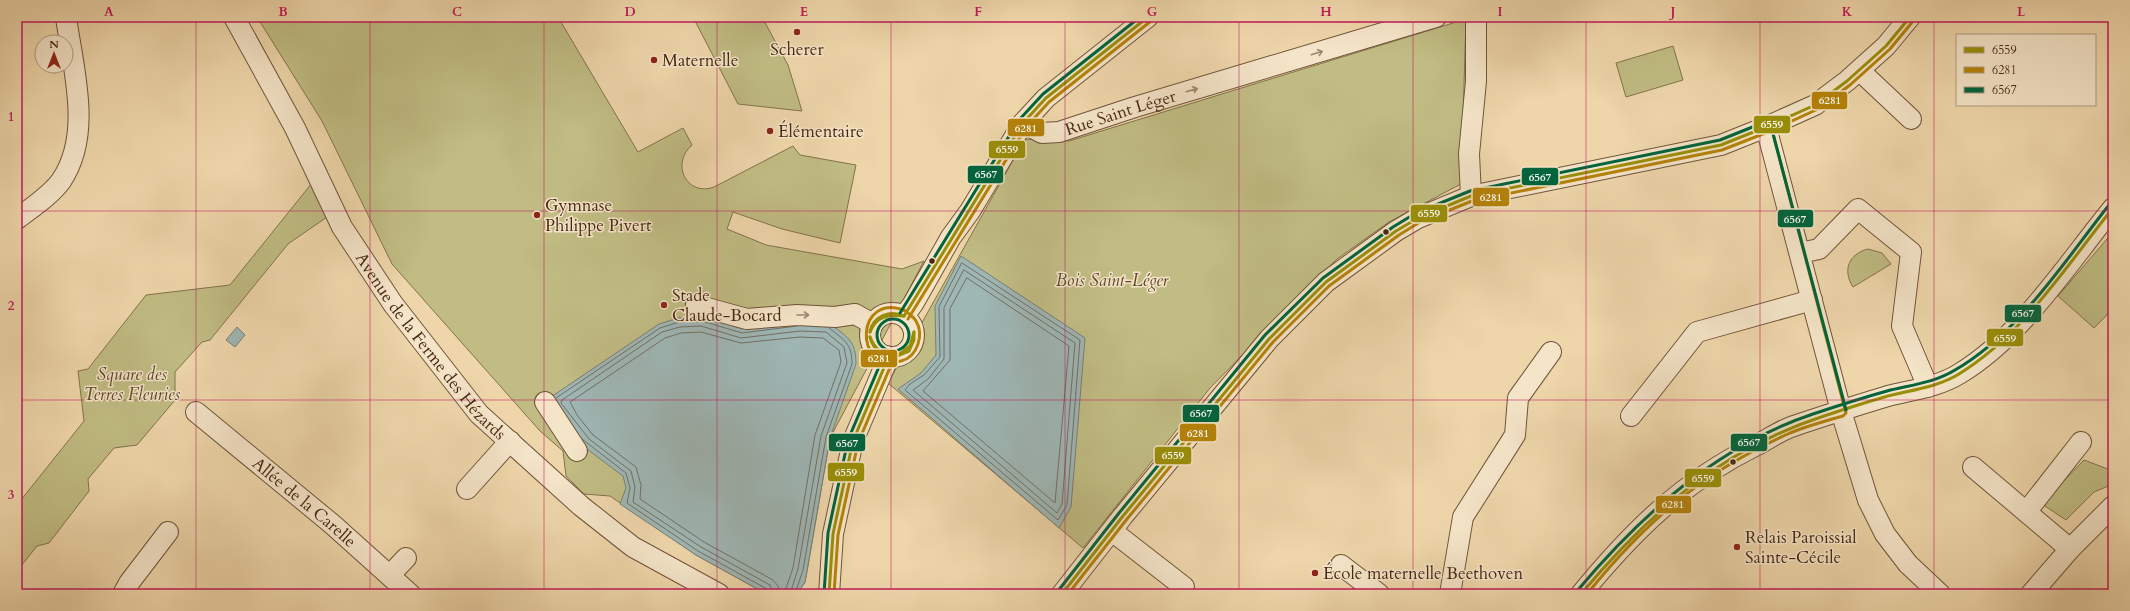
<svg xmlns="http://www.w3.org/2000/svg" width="2130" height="611" font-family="Cardo,serif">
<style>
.green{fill:#c0bc83;stroke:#84724b}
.water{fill:#9eb6b4;stroke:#7b7d74}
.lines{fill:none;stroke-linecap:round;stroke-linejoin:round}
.shore{stroke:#726f64;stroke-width:1}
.minor-casing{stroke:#715439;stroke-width:22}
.minor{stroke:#f4e4c8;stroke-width:20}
.bus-1-casing{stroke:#f4e4c8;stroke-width:6}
.bus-2-casing{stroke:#f4e4c8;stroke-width:6}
.bus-3-casing{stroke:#f4e4c8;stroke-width:6}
.bus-1{stroke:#9a8e08;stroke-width:3}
.bus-2{stroke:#b58208;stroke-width:3}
.bus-3{stroke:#00643c;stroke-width:3}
.oneway{stroke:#9e866e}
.grid{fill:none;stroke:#c2185b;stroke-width:1;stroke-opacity:0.55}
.poi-dot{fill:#8f2418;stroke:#f4e4c8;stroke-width:1.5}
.bus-dot{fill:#472813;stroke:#f4e4c8;stroke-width:1.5}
.labels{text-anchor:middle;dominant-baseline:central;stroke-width:3;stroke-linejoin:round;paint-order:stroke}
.poi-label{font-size:17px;fill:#472813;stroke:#f4e4c8;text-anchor:start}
.street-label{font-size:17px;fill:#472813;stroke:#f4e4c8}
.park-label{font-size:17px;font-style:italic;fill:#5f4629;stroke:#f4e4c8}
.line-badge{stroke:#f4e4c8;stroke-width:1.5}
.badge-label{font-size:11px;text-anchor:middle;font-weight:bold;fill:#fff}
.neatline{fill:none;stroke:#c2185b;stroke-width:1.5}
.grid-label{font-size:13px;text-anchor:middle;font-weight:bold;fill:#c2185b}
</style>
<rect width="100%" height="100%" fill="#eed6aa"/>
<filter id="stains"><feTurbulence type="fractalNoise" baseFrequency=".005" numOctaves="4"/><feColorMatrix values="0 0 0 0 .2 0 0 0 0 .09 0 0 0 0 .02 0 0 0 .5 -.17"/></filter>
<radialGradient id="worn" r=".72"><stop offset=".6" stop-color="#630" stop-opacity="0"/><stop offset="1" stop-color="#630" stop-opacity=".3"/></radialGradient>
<!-- green -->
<g class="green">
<path d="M257,17H558L638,152L683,128L692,145C670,164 687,197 714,187L793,146L800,155L856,165L840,243L782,229L733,212L727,229L766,245L902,269L924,261L830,438L807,571L805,582L797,594H769L761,591L696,555L610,496L584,494L566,476L563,451L540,431L392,264L322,121Z"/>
<polygon points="693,17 762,17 788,65 802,111 738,104"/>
<polygon points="1466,19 1461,184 1389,222 1337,259 1210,388 1083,548 888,383 1025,139 1069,141"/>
<polygon points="1673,46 1683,80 1626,97 1616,63"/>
<polygon points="312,183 327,217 288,244 210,340 202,342 175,372 175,400 137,445 114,448 88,479 89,491 49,543 37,546 17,571 17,505 84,421 78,371 88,369 146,295 230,285"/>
<polygon points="2113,232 2113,301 2107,315 2094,328 2058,296"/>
<path d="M1868,249L1882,253L1891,264L1853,287C1842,270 1849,254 1868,249Z"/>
<polygon points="2084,460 2113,471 2113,484 2094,492 2066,520 2042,504"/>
</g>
<!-- water -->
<g class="water">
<polygon points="961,256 1085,338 1071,507 1059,528 898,389 921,373 936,355 935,306"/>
<path d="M703,317L742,329L829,323C847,337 856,340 856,364L830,438L807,571L805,582L797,594H769L761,591L696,555L620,504L626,488L623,476L583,446L551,397L659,324L678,318Z"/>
<polygon points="237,327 245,335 235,347 226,340"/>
</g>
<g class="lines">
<!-- shore -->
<g class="shore">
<polygon points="962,263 1080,340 1067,505 1058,520 905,390 910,384 924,375 940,357 939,307"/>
<polygon points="964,270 1075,343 1062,504 1057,513 913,390 928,379 944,359 944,308"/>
<polygon points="967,278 1069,346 1055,503 923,391 950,360 950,309"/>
<polyline points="556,398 660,328 679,322 702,321 742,333 797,326"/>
<polyline points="582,439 626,473 630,488 627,503 698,551 767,589 769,594"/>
<polyline points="774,594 770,585 701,547 633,502 635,487 631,471 589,439 561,403 562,400 662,332 680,327 701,326 741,338 800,331 826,332 844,347 847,363 821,436 798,569 790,594"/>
<polyline points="780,594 778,586 773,580 704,542 640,499 641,485 636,467 593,435 577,415 570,402 665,338 681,333 701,332 741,343 800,337 823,338 839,350 841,362 815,435 793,568 784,594"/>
<path d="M795,594L803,570L826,437L852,364C852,343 844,340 829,328"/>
</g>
<defs>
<g id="minor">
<path id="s1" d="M234,17L295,128L342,227L393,304L479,414L581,506L633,547L719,594"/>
<polyline points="1860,71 1911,119"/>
<path id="s2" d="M1023,123L1042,133L1059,132L1135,107L1436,17"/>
<polyline points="1766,127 1841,411 1868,500 1885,534 1908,564 1940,594"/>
<polyline points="1471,196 1469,154 1476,81 1476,17"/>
<path d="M17,219C31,208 50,196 61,181C93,134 73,69 66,17"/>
<polyline points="1800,253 1819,249 1858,209 1911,252 1902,326 1928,387"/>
<polyline points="696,305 747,319 797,315 835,317 855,314 873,324"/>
<circle cx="892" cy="335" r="22"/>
<polyline points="904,316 913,304 951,237 970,211 1023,123 1046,98 1148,17"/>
<polyline points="545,402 577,451"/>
<path id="s3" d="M196,412L332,524L410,594"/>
<polyline points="1631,416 1697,332 1812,300"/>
<polyline points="1973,467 2070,549"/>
<polyline points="467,489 510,441"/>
<polyline points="2027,511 2081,442"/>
<polyline points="1112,531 1184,587"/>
<polyline points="1341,565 1379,594"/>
<polyline points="390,575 406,558"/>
<polyline points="123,594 129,583 168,532"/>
<polyline points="829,594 833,534 853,441 886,363 886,356"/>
<polyline points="1062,594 1123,516 1269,339 1326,282 1396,231 1418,218 1471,196 1721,145 1766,127 1815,105 1847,81 1886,46 1910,17"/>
<polyline points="1450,594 1463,517 1515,435 1518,398 1551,352"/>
<path d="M1581,594C1632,532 1682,482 1755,446C1767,440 1778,432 1791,427C1823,416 1855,406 1888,396C1912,390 1938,387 1959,374C2022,336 2067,264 2113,208"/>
<polyline points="2031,594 2070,549 2113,506"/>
</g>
</defs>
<!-- minor casing -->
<use href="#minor" class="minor-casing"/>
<!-- minor -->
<use href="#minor" class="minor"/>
<defs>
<g id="bus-1">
<polyline points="904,316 1023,123 1046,98 1148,17"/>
<path d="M870,332C873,316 890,310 904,316"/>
<path d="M870,332C876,316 888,314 904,316"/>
<path d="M870,337C875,350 884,356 897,356"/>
<path d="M870,337C873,351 885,357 897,356"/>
<polyline points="897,356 909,351 914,340 914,332"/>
<polyline points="897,356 910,346 914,332"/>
<polyline points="829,594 833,534 853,441 886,363 886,356"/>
<polyline points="1062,594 1123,516 1269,339 1326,282 1396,231 1418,218 1471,196 1721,145 1766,127 1815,105 1847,81 1886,46 1910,17"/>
<path d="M1581,594C1648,514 1722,449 1824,416C1845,409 1867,402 1888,396C1912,390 1938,387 1959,374C2024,334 2066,266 2113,208"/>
</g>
<g id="bus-2">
<path d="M906,311C856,290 852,373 901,361C918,357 924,334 916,321C914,317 910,315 907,312"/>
<polyline points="908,319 1027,126 1049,102 1151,21"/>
<polyline points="834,594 838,535 858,443 891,365 891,356"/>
<polyline points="1068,594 1127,519 1273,342 1329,286 1399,235 1420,222 1472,201 1722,150 1768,132 1818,109 1850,85 1890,49 1914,20"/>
<path d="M1587,594C1646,521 1704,471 1790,433C1807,426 1825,421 1843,416L1846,413L1771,126"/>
</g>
<g id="bus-3">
<polyline points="900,313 1019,120 1043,94 1140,17"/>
<circle cx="893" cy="335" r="16"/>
<polyline points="1058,591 1119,513 1265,335 1323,278 1393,227 1416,213 1470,191 1720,140 1765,122 1771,126 1846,410"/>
<path d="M1577,591C1641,515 1717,446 1813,414C1837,406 1862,398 1887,391C1910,385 1934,383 1955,370C2020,332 2063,263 2109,205"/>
<polyline points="824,594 828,533 848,440 881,362 881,356"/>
</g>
</defs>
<!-- bus-1 casing -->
<use href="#bus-1" class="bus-1-casing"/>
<!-- bus-2 casing -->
<use href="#bus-2" class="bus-2-casing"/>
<!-- bus-3 casing -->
<use href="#bus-3" class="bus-3-casing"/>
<!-- bus-1 -->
<use href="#bus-1" class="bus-1"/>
<!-- bus-2 -->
<use href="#bus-2" class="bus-2"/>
<!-- bus-3 -->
<use href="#bus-3" class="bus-3"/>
</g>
<!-- one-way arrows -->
<defs><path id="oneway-shaft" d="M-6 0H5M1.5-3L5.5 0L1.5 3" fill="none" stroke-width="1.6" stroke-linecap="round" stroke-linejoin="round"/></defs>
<g class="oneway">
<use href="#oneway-shaft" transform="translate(1317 53) rotate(-17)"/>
<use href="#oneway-shaft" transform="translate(1192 90) rotate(-16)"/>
<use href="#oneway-shaft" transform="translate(803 315)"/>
</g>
<!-- grid -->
<path class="grid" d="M196,17V594M370,17V594M544,17V594M717,17V594M891,17V594M1065,17V594M1239,17V594M1413,17V594M1586,17V594M1760,17V594M1934,17V594M17,211H2113M17,400H2113"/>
<!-- markers -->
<g class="poi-dot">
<circle cx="797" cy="32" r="4"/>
<circle cx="654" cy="60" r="4"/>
<circle cx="770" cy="131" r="4"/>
<circle cx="537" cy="215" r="4"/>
<circle cx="664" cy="305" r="4"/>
<circle cx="1737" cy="547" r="4"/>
<circle cx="1315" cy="573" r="4"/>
</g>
<g class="bus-dot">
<circle cx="1386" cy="232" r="3.5"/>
<circle cx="932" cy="261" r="3.5"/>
<circle cx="1733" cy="462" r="3.5"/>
</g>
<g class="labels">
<!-- poi labels -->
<g class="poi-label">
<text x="797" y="49" text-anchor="middle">Scherer</text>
<text x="662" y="60">Maternelle</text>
<text x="778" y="131">Élémentaire</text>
<text x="545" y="205">Gymnase<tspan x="545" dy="20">Philippe Pivert</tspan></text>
<text x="672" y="295">Stade<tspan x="672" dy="20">Claude-Bocard</tspan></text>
<text x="1745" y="537">Relais Paroissial<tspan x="1745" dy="20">Sainte-Cécile</tspan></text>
<text x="1323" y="573">École maternelle Beethoven</text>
</g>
<!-- street labels -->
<g class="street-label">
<text stroke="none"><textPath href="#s2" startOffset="103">Rue Saint Léger</textPath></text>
<text stroke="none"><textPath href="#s1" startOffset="385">Avenue de la Ferme des Hézards</textPath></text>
<text stroke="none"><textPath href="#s3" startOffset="141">Allée de la Carelle</textPath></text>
</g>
<!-- park labels -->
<g class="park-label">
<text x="1112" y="280">Bois Saint-Léger</text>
<text x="132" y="374">Square des<tspan x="132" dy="20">Terres Fleuries</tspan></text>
</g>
</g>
<g class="line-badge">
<rect x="1811" y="91" width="37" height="19" rx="4" fill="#b58208"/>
<rect x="1753" y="115" width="38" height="19" rx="4" fill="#9a8e08"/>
<rect x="1007" y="118" width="38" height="19" rx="4" fill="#b58208"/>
<rect x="988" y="140" width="38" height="19" rx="4" fill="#9a8e08"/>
<rect x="967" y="165" width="37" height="19" rx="4" fill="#00643c"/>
<rect x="1521" y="167" width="38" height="19" rx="4" fill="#00643c"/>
<rect x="1472" y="187" width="38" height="20" rx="4" fill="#b58208"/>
<rect x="1410" y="204" width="38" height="19" rx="4" fill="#9a8e08"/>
<rect x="1777" y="209" width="37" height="19" rx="4" fill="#00643c"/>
<rect x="2004" y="304" width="38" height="19" rx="4" fill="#00643c"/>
<rect x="1986" y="328" width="38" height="19" rx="4" fill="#9a8e08"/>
<rect x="860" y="349" width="38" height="19" rx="4" fill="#b58208"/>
<rect x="1182" y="404" width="38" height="19" rx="4" fill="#00643c"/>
<rect x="1179" y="423" width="38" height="19" rx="4" fill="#b58208"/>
<rect x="1730" y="433" width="38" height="19" rx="4" fill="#00643c"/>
<rect x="828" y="433" width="38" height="19" rx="4" fill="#00643c"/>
<rect x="1154" y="446" width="38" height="19" rx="4" fill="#9a8e08"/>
<rect x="827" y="462" width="38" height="20" rx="4" fill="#9a8e08"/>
<rect x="1684" y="468" width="38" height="20" rx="4" fill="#9a8e08"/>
<rect x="1655" y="495" width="37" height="19" rx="4" fill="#b58208"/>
</g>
<g class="badge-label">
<text x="1830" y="104">6281</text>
<text x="1772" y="128">6559</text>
<text x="1026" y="132">6281</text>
<text x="1007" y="153">6559</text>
<text x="986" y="178">6567</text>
<text x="1540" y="181">6567</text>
<text x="1491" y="201">6281</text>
<text x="1429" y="217">6559</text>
<text x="1795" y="223">6567</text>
<text x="2023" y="317">6567</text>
<text x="2005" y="342">6559</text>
<text x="879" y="362">6281</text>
<text x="1201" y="417">6567</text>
<text x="1198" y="437">6281</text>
<text x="1749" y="446">6567</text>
<text x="847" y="447">6567</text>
<text x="1173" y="459">6559</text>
<text x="846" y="476">6559</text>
<text x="1703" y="482">6559</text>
<text x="1673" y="508">6281</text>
</g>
<!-- margin -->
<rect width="2130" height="611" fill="none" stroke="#eed6aa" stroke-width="44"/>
<!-- legend -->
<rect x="1956" y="34" width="140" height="72" fill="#f4e4c8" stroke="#af9980"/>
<rect x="1964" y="47" width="20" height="6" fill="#9a8e08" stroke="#af9980"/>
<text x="1992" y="54" font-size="12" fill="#472813">6559</text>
<rect x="1964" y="67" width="20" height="6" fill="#b58208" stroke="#af9980"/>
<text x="1992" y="74" font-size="12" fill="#472813">6281</text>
<rect x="1964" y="87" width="20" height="6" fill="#00643c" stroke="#af9980"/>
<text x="1992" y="94" font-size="12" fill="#472813">6567</text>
<!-- north arrow -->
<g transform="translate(54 54)"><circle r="19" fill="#f4e4c8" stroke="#af9980"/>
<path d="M0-3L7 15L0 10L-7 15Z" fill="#8f2418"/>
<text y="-6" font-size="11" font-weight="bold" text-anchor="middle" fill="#472813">N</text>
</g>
<rect x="22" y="22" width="2086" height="567" class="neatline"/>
<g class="grid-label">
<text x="109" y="16">A</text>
<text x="283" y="16">B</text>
<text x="457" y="16">C</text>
<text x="630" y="16">D</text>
<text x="804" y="16">E</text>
<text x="978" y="16">F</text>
<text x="1152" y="16">G</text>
<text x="1326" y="16">H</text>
<text x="1500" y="16">I</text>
<text x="1673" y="16">J</text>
<text x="1847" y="16">K</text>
<text x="2021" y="16">L</text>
<text x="11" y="121">1</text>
<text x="11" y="310">2</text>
<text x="11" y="499">3</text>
</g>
<rect width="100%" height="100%" filter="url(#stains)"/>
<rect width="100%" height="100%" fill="url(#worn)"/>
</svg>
